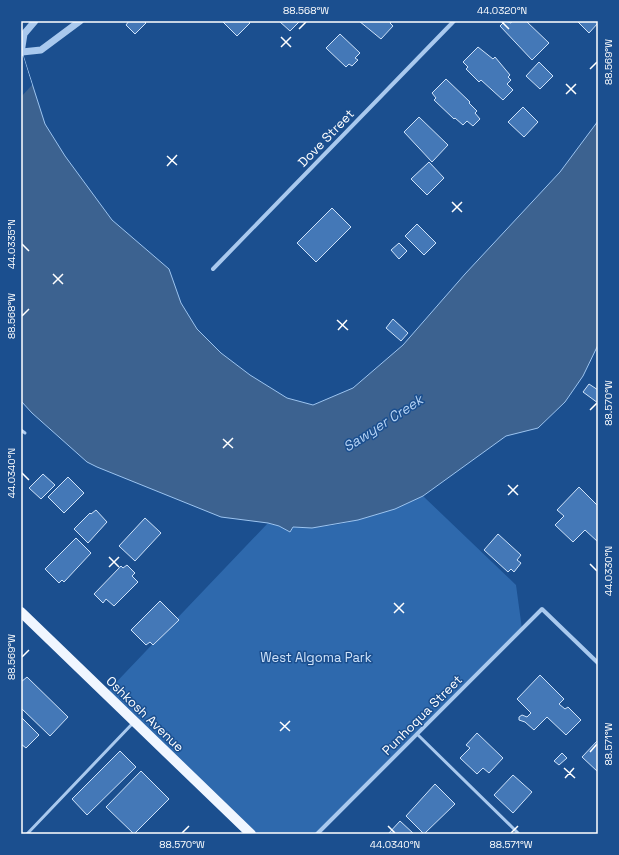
<svg xmlns="http://www.w3.org/2000/svg" width="619" height="855" font-family="'Space Grotesk',sans-serif">
<style>
.green{fill:#2e69ad}
.water{fill:#3c6290;stroke:#9cc4f0}
.pier{fill:#1b4f8f}
.building{fill:#4478b7;stroke:#cfe3fa}
.lines{fill:none;stroke-linecap:round;stroke-linejoin:round}
.service{stroke:#a9c9ee;stroke-width:3}
.minor{stroke:#a9c9ee;stroke-width:4}
.tertiary{stroke:#a9c9ee;stroke-width:7}
.primary{stroke:#f0f6ff;stroke-width:10}
.ticks{fill:none;stroke:#fff;stroke-width:1.5}
.labels{text-anchor:middle;dominant-baseline:central;stroke-width:3;stroke-linejoin:round;paint-order:stroke}
.street-label{font-size:13px;fill:#fff;stroke:#1b4f8f}
.park-label{font-size:13px;fill:#cfe3fa;stroke:#1b4f8f}
.water-label{font-size:14px;font-style:italic;fill:#b5d3f5;stroke:#1b4f8f}
.neatline{fill:none;stroke:#fff;stroke-width:1.5}
.ticks-label{font-size:10px;text-anchor:middle;fill:#fff}
</style>
<rect width="100%" height="100%" fill="#1b4f8f"/>
<!-- green -->
<path class="green" d="M423,496L516,585L522,629L317,834H251L105,694L268,523L279,526L290,532L293,527C338,530 383,514 423,496Z"/>
<!-- water -->
<polygon class="water" points="21,49 45,124 65,156 112,220 169,269 181,303 197,329 221,353 250,375 287,398 313,405 353,388 403,345 465,274 560,172 598,121 598,345 583,376 565,402 538,428 506,436 423,496 395,509 358,520 312,528 293,527 290,532 279,526 268,523 221,517 97,467 87,462 32,413 21,401"/>
<!-- pier -->
<polygon class="pier" points="21,49 32,85 21,97"/>
<!-- building -->
<g class="building">
<polygon points="129,21 144,21 146,23 135,34 126,25"/>
<polygon points="222,21 248,21 250,23 237,36"/>
<polygon points="279,21 300,21 290,31"/>
<polygon points="359,21 391,21 390,23 393,26 381,39"/>
<polygon points="505,21 511,23 512,21 526,21 549,43 532,60 500,26"/>
<polygon points="577,21 598,21 598,23 589,33"/>
<polygon points="340,34 360,53 355,58 358,60 352,66 349,64 346,67 326,48"/>
<polygon points="478,47 493,59 495,57 510,75 508,77 511,80 507,84 513,90 503,100 481,80 479,82 466,69 468,67 463,62"/>
<polygon points="539,62 553,76 540,89 526,76"/>
<polygon points="446,79 470,102 469,103 477,111 475,113 480,119 473,126 467,121 463,125 455,118 454,119 434,100 436,98 432,93"/>
<polygon points="523,107 538,122 524,137 508,122"/>
<polygon points="419,117 448,145 432,162 404,132"/>
<polygon points="429,162 444,178 427,195 411,179"/>
<polygon points="332,208 351,227 316,262 297,243"/>
<polygon points="417,224 436,243 424,255 405,236"/>
<polygon points="399,243 407,251 399,259 391,250"/>
<polygon points="393,319 408,333 401,341 386,328"/>
<polygon points="589,384 598,390 598,403 583,392"/>
<polygon points="43,474 55,485 41,499 29,488"/>
<polygon points="68,477 84,493 64,513 48,497"/>
<polygon points="579,487 598,506 598,542 585,530 573,542 555,525 564,516 557,510"/>
<polygon points="96,510 107,522 88,543 74,529 90,513 91,514"/>
<polygon points="145,518 161,533 135,561 119,546"/>
<polygon points="498,534 521,555 517,560 521,563 514,572 511,569 508,572 484,550"/>
<polygon points="76,538 91,553 64,582 62,580 59,583 45,569"/>
<polygon points="127,565 135,573 132,576 138,582 114,606 106,599 103,603 94,594 121,566 123,568"/>
<polygon points="160,601 179,620 153,645 150,642 146,645 131,630"/>
<polygon points="540,675 564,699 559,704 565,709 568,707 581,720 566,735 547,717 534,730 525,722 519,720 519,717 522,715 527,717 531,713 517,699"/>
<polygon points="27,677 68,717 50,736 21,708 21,682"/>
<polygon points="21,717 39,735 26,748 21,744"/>
<polygon points="477,733 503,758 489,773 483,768 477,774 460,758 470,748 466,745"/>
<polygon points="598,740 598,772 582,757"/>
<polygon points="120,751 136,767 87,815 72,799"/>
<polygon points="562,753 567,758 559,765 554,761"/>
<polygon points="141,771 169,799 134,834 106,807"/>
<polygon points="513,775 532,792 513,813 494,795"/>
<polygon points="435,784 455,804 424,834 406,816"/>
<polygon points="400,821 414,834 388,834"/>
</g>
<g class="lines">
<!-- service -->
<g class="service">
<polyline points="21,430 25,433"/>
<polyline points="417,734 519,834"/>
<polyline points="27,834 133,723"/>
</g>
<!-- minor -->
<g class="minor">
<polyline points="213,269 454,21"/>
<polyline points="317,834 542,609 598,663"/>
</g>
<!-- tertiary -->
<g class="tertiary">
<polyline points="22,52 41,50 80,21"/>
<polyline points="21,53 24,34 35,21"/>
</g>
<!-- primary -->
<polyline class="primary" points="21,612 251,834"/>
</g>
<!-- ticks -->
<path class="ticks" d="M502,22L509,29M299,29L306,22M281,37L291,47M281,47L291,37M590,69L597,62M566,84L576,94M566,94L576,84M167,156L177,165M167,166L177,155M452,202L462,212M452,212L462,202M22,244L29,251M53,274L63,284M53,284L63,274M22,316L29,309M337,320L348,330M338,330L347,320M590,410L597,403M223,439L233,448M223,448L233,438M22,473L29,480M508,485L518,495M508,495L518,485M109,557L119,567M590,564L597,571M109,567L119,557M394,603L404,613M394,613L404,603M22,657L29,650M280,722L290,731M280,731L290,721M590,752L597,744M564,768L575,778M565,778L574,768M388,826L395,833M182,833L189,826M511,833L518,826"/>
<g class="labels">
<!-- street labels -->
<g class="street-label">
<text transform="translate(326 138) rotate(-46)">Dove Street</text>
<text transform="translate(145 714) rotate(44)">Oshkosh Avenue</text>
<text transform="translate(422 715) rotate(-45)">Punhoqua Street</text>
</g>
<!-- park labels -->
<g class="park-label">
<text x="316" y="657">West Algoma Park</text>
</g>
<!-- water labels -->
<g class="water-label">
<text transform="translate(383 423) rotate(-33)">Sawyer Creek</text>
</g>
</g>
<!-- border -->
<rect width="619" height="855" fill="none" stroke="#1b4f8f" stroke-width="44"/>
<rect x="22" y="22" width="575" height="811" class="neatline"/>
<g class="ticks-label">
<text x="306" y="14">88.568°W</text>
<text x="502" y="14">44.0320°N</text>
<text transform="translate(608 62) rotate(-90)" y="4">88.569°W</text>
<text transform="translate(11 244) rotate(-90)" y="4">44.0335°N</text>
<text transform="translate(11 316) rotate(-90)" y="4">88.568°W</text>
<text transform="translate(608 403) rotate(-90)" y="4">88.570°W</text>
<text transform="translate(11 473) rotate(-90)" y="4">44.0340°N</text>
<text transform="translate(608 571) rotate(-90)" y="4">44.0330°N</text>
<text transform="translate(11 657) rotate(-90)" y="4">88.569°W</text>
<text transform="translate(608 744) rotate(-90)" y="4">88.571°W</text>
<text x="182" y="848">88.570°W</text>
<text x="395" y="848">44.0340°N</text>
<text x="511" y="848">88.571°W</text>
</g>
</svg>
